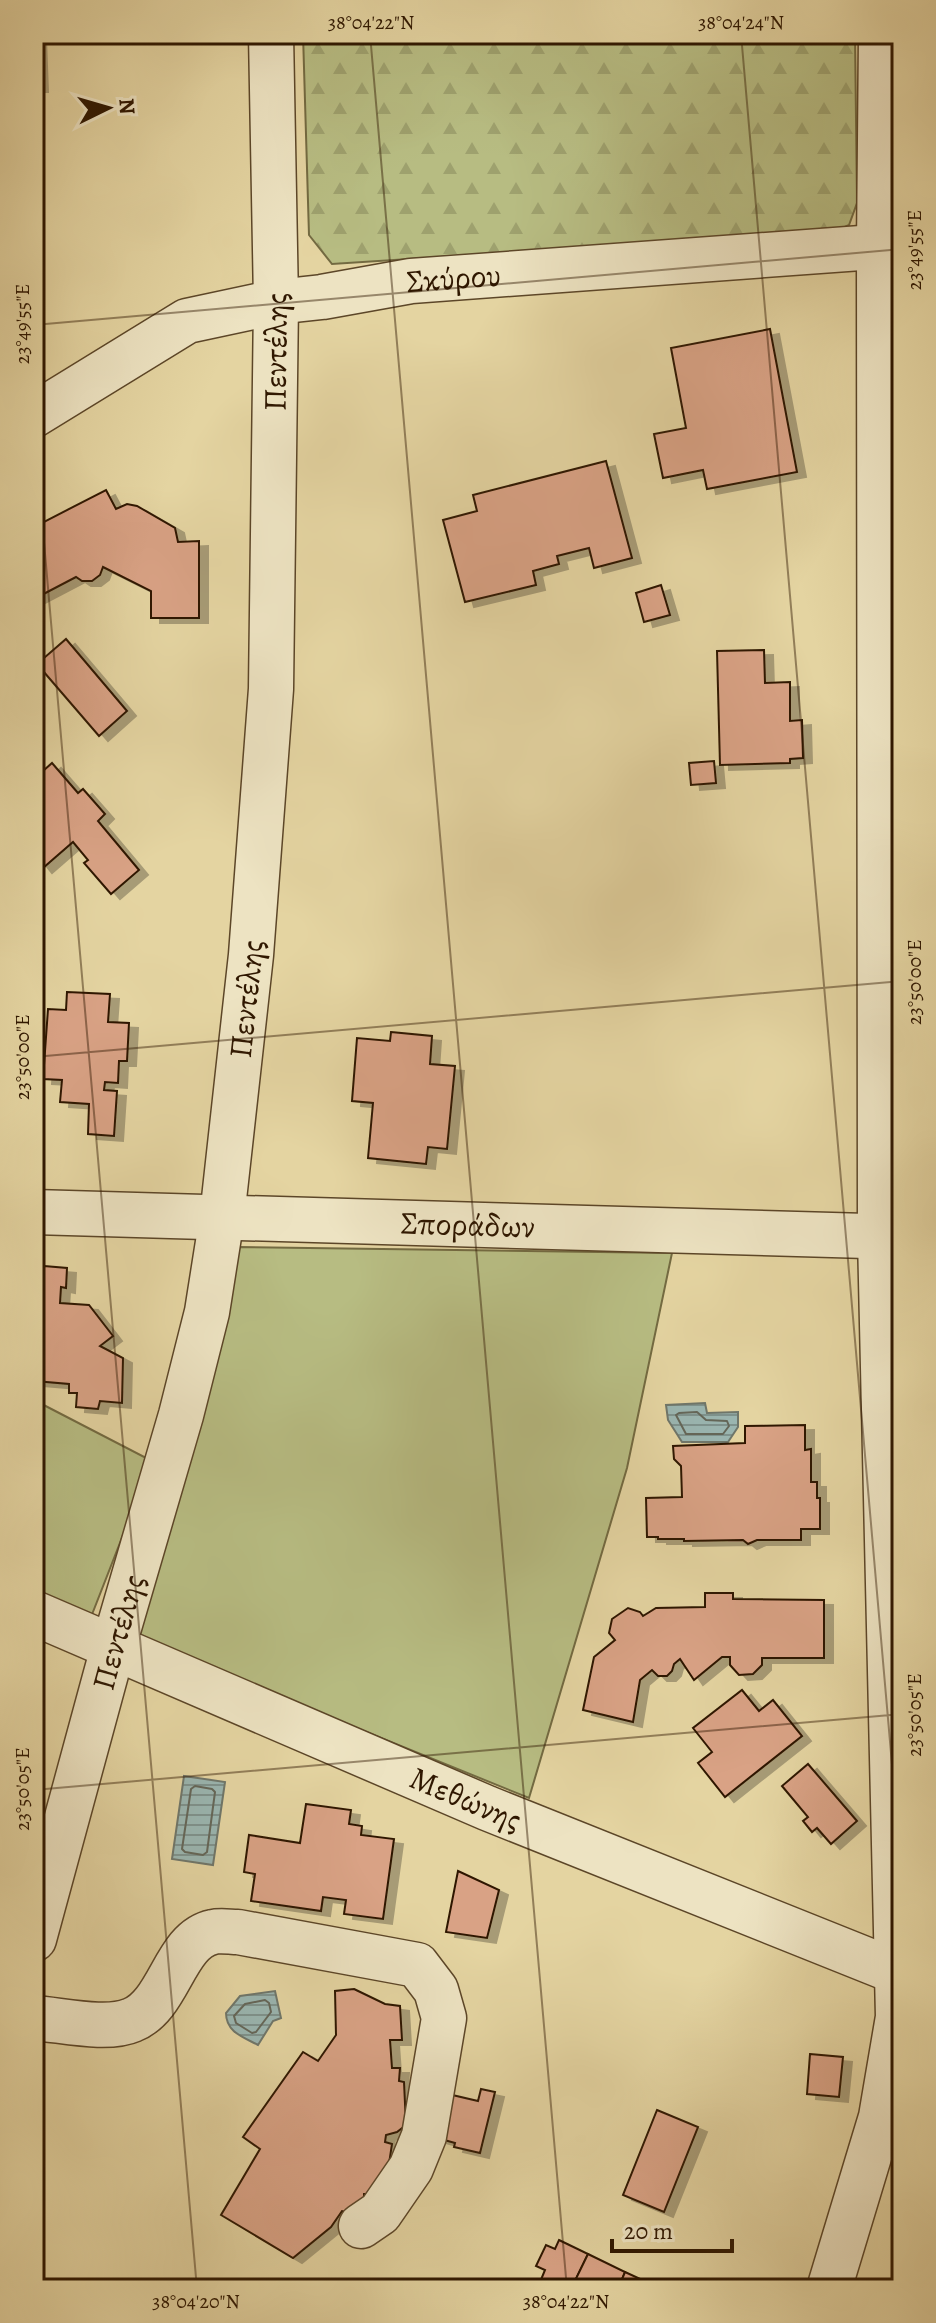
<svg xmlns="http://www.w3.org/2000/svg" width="936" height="2323" font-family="Alegreya,serif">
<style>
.grass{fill:#b7bc82;stroke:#736a41;stroke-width:2}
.forest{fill:url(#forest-firs);stroke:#736a41;stroke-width:2}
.water{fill:url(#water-rules);stroke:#6f766a;stroke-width:2}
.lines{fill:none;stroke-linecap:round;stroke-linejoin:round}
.shore{stroke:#646658;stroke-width:2}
.building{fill:#d9a285;stroke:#2f1700;stroke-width:2;filter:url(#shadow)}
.minor-casing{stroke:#5c4628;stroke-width:47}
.minor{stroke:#ede3c2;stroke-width:44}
.ticks{fill:none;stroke:#2f1700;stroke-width:2;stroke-opacity:0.45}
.labels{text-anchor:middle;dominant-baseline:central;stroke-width:7;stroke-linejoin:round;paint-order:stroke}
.street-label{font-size:32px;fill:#2f1700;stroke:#ede3c2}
.neatline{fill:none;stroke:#2f1700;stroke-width:3}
.ticks-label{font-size:20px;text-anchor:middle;fill:#2f1700}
</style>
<defs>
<pattern id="forest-firs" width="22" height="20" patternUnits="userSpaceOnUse" patternTransform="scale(2)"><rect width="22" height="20" fill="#b7bc82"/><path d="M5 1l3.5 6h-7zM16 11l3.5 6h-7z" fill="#9ea16e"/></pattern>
<pattern id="water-rules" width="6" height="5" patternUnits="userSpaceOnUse" patternTransform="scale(2)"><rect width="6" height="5" fill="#9ab5b0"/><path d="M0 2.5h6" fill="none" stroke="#7e928d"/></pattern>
<filter id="shadow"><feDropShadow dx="9" dy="5" stdDeviation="0" flood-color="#0004"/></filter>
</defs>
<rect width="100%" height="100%" fill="#e4d4a1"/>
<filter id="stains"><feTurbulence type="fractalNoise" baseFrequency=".0025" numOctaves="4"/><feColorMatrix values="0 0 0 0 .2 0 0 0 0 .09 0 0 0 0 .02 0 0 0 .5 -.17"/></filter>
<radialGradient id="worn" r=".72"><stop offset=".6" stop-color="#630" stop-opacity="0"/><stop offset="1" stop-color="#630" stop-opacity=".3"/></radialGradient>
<!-- grass -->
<g class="grass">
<polygon points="239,1247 672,1253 627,1468 529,1798 135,1638"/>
<polygon points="34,1400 152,1461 91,1617 34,1591"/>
</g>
<!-- forest -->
<polygon class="forest" points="303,34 855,34 857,203 849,225 824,237 533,251 332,264 309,235"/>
<!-- water -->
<g class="water">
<polygon points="705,1403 707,1413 738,1412 738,1427 728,1442 682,1442 668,1420 666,1405"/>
<polygon points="184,1776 225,1782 213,1865 172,1859"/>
<path d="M275,1991L281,2018L273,2021L258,2045C243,2037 226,2032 226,2013L240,1996Z"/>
</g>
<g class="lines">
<!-- shore -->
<g class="shore">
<polygon points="697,1412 706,1420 727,1421 729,1426 723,1434 686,1434 676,1415 679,1413"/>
<polygon points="195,1786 212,1789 215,1792 207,1852 203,1855 185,1852 182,1849 191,1789"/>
<polygon points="265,2000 269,2003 271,2012 256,2032 252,2033 236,2023 234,2016 245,2004"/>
</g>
</g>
<!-- building -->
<g class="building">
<polygon points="34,34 37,34 39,87 34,87"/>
<polygon points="770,329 797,472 707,489 703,470 663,478 654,434 686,428 671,348"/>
<polygon points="606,461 632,558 594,568 589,548 557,556 559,564 533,571 536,585 465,602 443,520 477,511 473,495"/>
<polygon points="106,490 116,509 127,504 137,506 175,528 178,542 199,541 199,618 151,618 151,591 103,567 100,575 92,581 82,581 76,577 34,599 34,527"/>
<polygon points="661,585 670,615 644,622 636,593"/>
<polygon points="66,639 127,711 99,736 37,664"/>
<polygon points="764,650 765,683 790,682 790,721 802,720 803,758 790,759 790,763 720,765 717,651"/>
<polygon points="714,761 716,783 691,785 689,763"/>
<polygon points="52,763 78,793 83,789 105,814 98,821 139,870 111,894 84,863 88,860 73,842 43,868 34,857 34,836 39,832 34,826 34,803 38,799 34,794 34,779"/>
<polygon points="67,992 110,994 108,1022 129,1023 127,1061 119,1061 118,1083 105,1082 104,1090 117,1091 114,1136 88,1134 89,1104 60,1102 62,1080 43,1079 48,1009 66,1010"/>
<polygon points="391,1032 432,1036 430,1064 455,1066 447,1149 428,1147 426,1164 368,1158 373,1103 352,1101 357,1038 390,1041"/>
<polygon points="44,1266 67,1268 66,1288 61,1287 60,1303 89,1305 113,1336 100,1346 123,1358 122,1403 100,1401 98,1409 76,1407 77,1393 69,1393 69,1384 35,1381 34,1283 42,1283"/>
<polygon points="805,1425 805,1450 811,1449 811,1482 817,1482 817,1498 820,1498 820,1529 801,1529 801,1540 757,1540 748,1544 743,1540 684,1541 684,1539 658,1539 658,1537 647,1537 646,1498 682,1497 681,1466 674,1459 673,1446 745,1443 745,1426"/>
<polygon points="705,1593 733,1593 733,1599 824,1600 824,1658 762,1658 762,1665 753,1674 739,1675 730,1665 730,1657 722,1657 694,1680 680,1659 674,1664 672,1671 667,1676 658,1676 652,1670 640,1680 633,1722 583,1710 594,1657 615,1640 609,1633 612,1619 628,1608 640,1612 643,1616 656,1608 705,1607"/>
<polygon points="742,1690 759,1711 773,1700 802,1736 725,1797 698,1763 712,1752 693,1728"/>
<polygon points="808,1764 857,1821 831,1844 817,1828 812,1832 803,1821 808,1817 782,1786"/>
<polygon points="306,1804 351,1810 349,1824 362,1826 361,1835 394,1839 383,1919 344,1914 346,1900 323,1897 321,1911 251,1901 255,1874 244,1872 249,1835 300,1843"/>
<polygon points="458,1871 499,1890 487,1938 446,1932"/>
<polygon points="354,1989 385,2004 400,2006 402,2040 390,2040 392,2068 400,2068 399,2081 404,2082 406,2125 397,2132 386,2135 385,2142 392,2144 387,2177 376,2194 364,2194 364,2199 351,2213 342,2211 331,2227 293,2258 221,2215 260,2149 243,2137 303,2052 318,2061 336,2035 335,1991"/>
<polygon points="810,2054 843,2057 839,2097 807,2094"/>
<polygon points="481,2089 495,2092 480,2153 454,2147 455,2143 437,2138 448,2094 478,2101"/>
<polygon points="657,2110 698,2127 664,2212 623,2195"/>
<polygon points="559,2240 588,2254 571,2289 554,2289 540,2282 545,2270 536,2266 546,2245 555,2249"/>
<polygon points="588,2254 625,2272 618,2289 571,2289"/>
<polygon points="625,2272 662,2289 618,2289"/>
</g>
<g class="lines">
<defs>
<g id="minor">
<path id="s1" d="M34,415L187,321L276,302L322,297L411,281L902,245"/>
<path id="s2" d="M34,1212L902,1237"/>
<path id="s3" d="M34,1613L487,1808L902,1974"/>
<path id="s4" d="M34,1939L113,1648L181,1415L207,1312L222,1217L251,955L271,689L276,302L271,34"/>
<path d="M34,2018C62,2020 107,2031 132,2020C170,2005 174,1940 213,1932C221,1930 230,1932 238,1932L417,1965L436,1990L444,2018L424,2136L411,2168L380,2213L361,2226"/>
<polyline points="829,2289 881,2117 898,2017 880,1237 879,246 881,34"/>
</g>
</defs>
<!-- minor casing -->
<use href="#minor" class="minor-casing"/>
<!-- minor -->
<use href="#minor" class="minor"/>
</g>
<!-- ticks -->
<path class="ticks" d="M370,34L567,2289M741,34L902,1879M34,325L902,249M34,428L197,2289M34,1057L902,981M34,1790L902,1714"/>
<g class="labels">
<!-- street labels -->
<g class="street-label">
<text stroke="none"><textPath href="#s1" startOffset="450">Σκύρου</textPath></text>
<text stroke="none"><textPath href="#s4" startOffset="1614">Πεντέλης</textPath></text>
<text stroke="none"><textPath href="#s4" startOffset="966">Πεντέλης</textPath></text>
<text stroke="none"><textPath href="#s2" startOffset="434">Σποράδων</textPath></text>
<text stroke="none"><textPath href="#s4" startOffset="318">Πεντέλης</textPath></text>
<text stroke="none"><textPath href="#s3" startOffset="470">Μεθώνης</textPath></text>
</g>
</g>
<!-- margin -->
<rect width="936" height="2323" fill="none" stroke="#e4d4a1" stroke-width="88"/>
<!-- north arrow -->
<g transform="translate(108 108) rotate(85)" stroke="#ede3c2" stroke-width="6" paint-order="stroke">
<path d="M0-6L14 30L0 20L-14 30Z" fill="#2f1700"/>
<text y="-12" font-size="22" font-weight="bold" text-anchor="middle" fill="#2f1700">N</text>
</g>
<!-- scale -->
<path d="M612 2239v12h120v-12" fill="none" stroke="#2f1700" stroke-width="4"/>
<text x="624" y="2239" font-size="24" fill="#2f1700" stroke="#ede3c2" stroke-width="6" paint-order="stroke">20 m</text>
<rect x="44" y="44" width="848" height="2235" class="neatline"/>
<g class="ticks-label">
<text x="371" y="29">38°04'22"N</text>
<text x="741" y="29">38°04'24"N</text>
<text transform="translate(914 250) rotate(-90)" y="7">23°49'55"E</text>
<text transform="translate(22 324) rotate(-90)" y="7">23°49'55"E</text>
<text transform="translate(914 982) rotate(-90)" y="7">23°50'00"E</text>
<text transform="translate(22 1057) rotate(-90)" y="7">23°50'00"E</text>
<text transform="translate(914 1715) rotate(-90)" y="7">23°50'05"E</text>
<text transform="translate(22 1789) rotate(-90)" y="7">23°50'05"E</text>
<text x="196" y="2308">38°04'20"N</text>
<text x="566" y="2308">38°04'22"N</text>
</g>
<rect width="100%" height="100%" filter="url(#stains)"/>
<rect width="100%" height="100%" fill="url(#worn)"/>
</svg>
